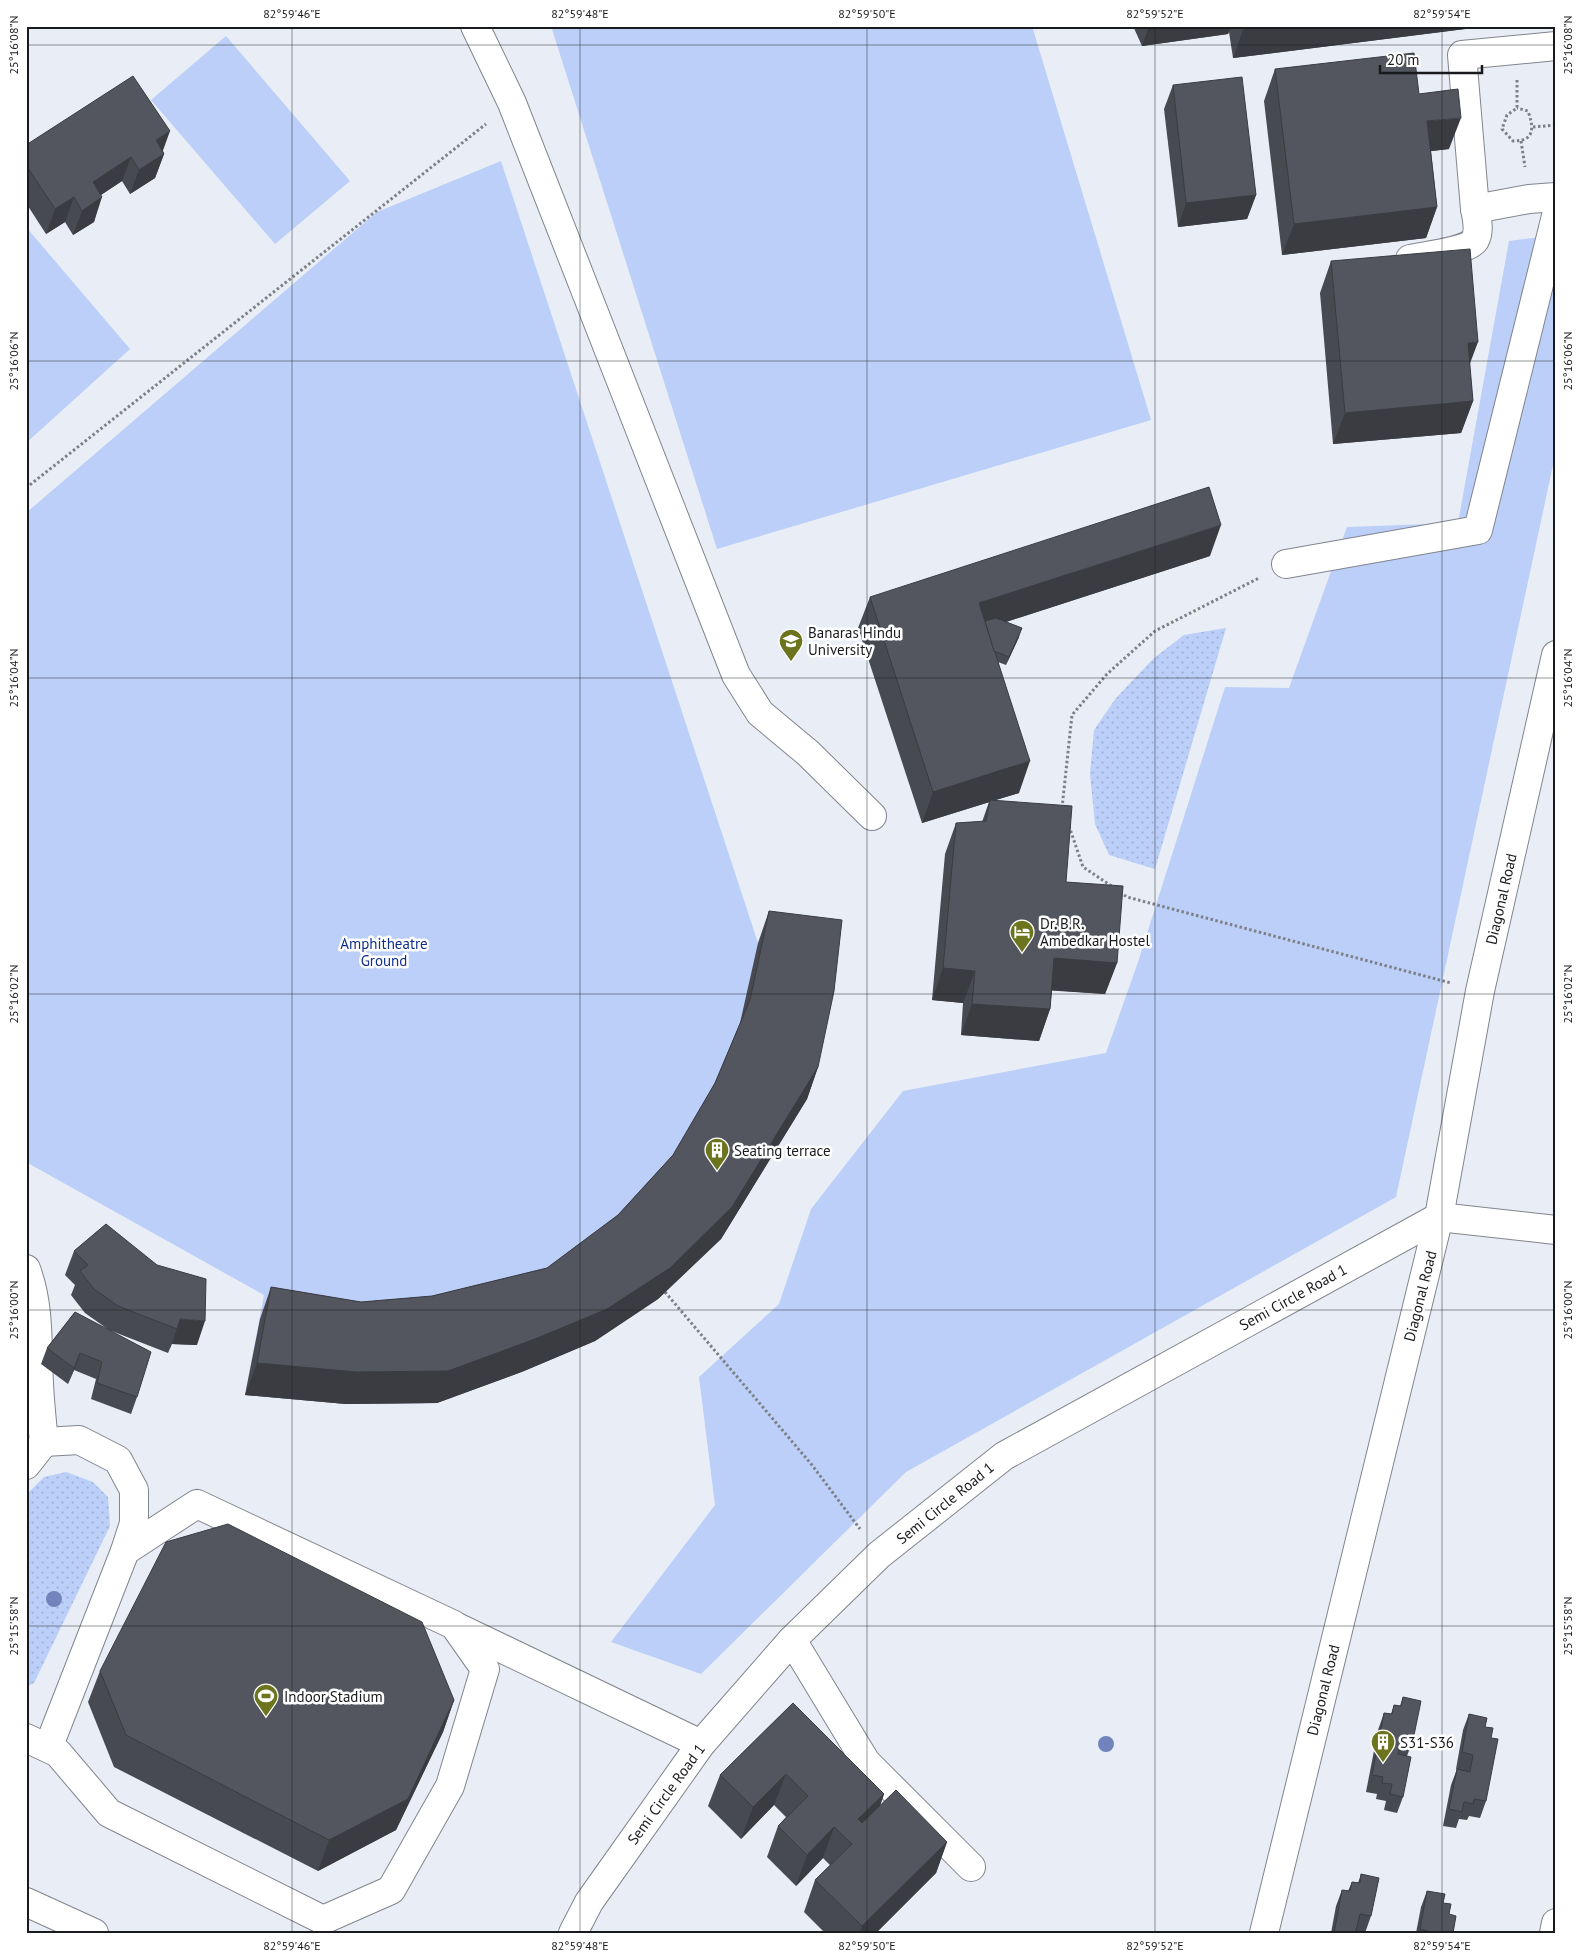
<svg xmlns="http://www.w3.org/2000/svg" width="1582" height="1959" font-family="'PT Sans',sans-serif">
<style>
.grass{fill:url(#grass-dots)}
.green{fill:#bbcff8}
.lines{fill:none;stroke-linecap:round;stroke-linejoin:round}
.minor-casing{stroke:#81858d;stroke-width:30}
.path{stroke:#7d8086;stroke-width:3;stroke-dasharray:2.5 2.5;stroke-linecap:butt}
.minor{stroke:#fff;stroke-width:28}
.tree{fill:#7184bc}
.wall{fill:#474a51}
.shaded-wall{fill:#3a3c42}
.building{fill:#53565e;stroke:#3a3c42}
.ticks{fill:none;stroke:#191a1d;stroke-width:1;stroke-opacity:0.45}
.labels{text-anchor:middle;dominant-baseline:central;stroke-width:5;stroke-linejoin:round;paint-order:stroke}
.poi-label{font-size:15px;fill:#191a1d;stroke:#fff;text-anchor:start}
.street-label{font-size:15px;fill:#191a1d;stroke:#fff}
.park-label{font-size:15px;fill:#0f2f8c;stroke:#fff}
.neatline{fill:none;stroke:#191a1d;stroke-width:2}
.ticks-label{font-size:12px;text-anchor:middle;fill:#191a1d}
</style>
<defs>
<pattern id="grass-dots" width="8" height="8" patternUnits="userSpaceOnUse" patternTransform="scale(1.25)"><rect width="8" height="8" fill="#bbcff8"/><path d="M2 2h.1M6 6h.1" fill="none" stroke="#a0b1d4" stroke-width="1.8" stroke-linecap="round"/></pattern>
</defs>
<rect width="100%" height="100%" fill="#e8edf6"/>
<!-- grass -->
<g class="grass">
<polygon points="1226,628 1155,869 1109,855 1095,824 1090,774 1094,730 1116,698 1154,658 1184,635"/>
<polygon points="66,1472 93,1482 108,1497 110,1526 34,1683 26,1687 26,1495 44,1477"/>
</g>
<!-- green -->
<g class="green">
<polygon points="551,26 1032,26 1151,420 717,549"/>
<polygon points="226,36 350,181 275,244 151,100"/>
<polygon points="501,161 758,943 831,951 823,1023 807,1099 721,1239 437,1403 346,1404 245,1395 264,1295 26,1162 26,513 377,212"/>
<polygon points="26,227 130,349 26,443"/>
<polygon points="1556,235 1556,451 1396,1197 906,1472 701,1674 611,1642 715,1505 699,1377 779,1304 811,1209 903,1091 1106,1053 1138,962 1225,687 1289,688 1347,527 1458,523 1509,241"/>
</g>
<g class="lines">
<defs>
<g id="minor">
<polyline points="475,26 512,103 736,675 760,713 808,753 872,816"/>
<polyline points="1556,46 1462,55 1475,209 1529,199 1556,197"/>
<path d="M1410,259C1423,256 1468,251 1475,240C1480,231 1477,219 1475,209"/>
<polyline points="1286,564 1478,530 1556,216"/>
<path d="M26,1269C40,1306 37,1345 39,1384C40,1403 42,1423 44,1442L26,1465"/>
<polyline points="44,1442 79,1440 118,1460 134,1490 134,1523 125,1551"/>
<polyline points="457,1627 701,1744"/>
<polyline points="792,1640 866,1762 971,1867"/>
<polyline points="26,1738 58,1753 109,1813 323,1920 391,1890 450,1786 485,1669 454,1625 197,1504 125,1551 48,1748"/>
<polyline points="26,1902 94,1933"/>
<polyline points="573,1933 589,1902 701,1744 792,1640 879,1555 1004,1456 1439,1217 1556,1230"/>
<polyline points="1264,1933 1439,1217 1480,991 1556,655"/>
<polyline points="1554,1933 1556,1923"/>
</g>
</defs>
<!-- minor casing -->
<use href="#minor" class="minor-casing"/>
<!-- path -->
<g class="path">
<path d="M1517,80V108L1507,115L1502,129L1513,141C1535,141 1534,128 1528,111L1517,108"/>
<polyline points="1533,127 1556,125"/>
<polyline points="1521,141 1525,167"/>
<polyline points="26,488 486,124"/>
<polyline points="1062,808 1072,715 1107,674 1155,631 1259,578"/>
<polyline points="1069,826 1083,867 1113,887"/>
<polyline points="1120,892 1127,897 1451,983"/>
<polyline points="665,1292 812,1465 860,1529"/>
</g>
<!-- minor -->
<use href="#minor" class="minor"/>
</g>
<!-- trees -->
<g class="tree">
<circle cx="54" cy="1599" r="8"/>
<circle cx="1106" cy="1744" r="8"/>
</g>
<!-- wall -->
<g class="wall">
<polygon points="1133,26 1489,26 1233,58 1229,32 1228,34 1142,46"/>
<polygon points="1275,69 1419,94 1449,149 1431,151 1437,207 1426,238 1282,255 1264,101"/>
<polygon points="1173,85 1256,195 1247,219 1178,227 1164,109"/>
<polygon points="26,145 163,151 164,154 155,178 130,194 122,181 101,195 94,222 73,235 65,222 46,234 26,203"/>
<polygon points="1331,261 1469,365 1473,401 1461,433 1333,444 1320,293"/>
<polygon points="1210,556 1006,622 1019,637 1006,665 998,662 1019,793 995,800 1066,882 1117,963 1105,994 1052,990 1050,1009 1039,1041 961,1035 963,1003 932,1000 945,854 956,823 982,822 989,802 922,823 858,628 870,597"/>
<polygon points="769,911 818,1067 807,1099 721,1239 658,1299 595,1341 524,1371 437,1403 346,1404 245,1395 260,1319 271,1287 361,1302 432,1296 547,1268 618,1215 673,1155 715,1083 740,1023 758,943"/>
<polygon points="106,1224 197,1345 172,1344 168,1353 109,1330 85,1313 71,1295 75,1285 65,1275 74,1251"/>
<polygon points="75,1312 137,1397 131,1414 91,1399 96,1379 74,1370 68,1384 41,1364 47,1348"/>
<polygon points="100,1671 454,1700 443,1732 396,1830 318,1871 114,1767 88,1702"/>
<polygon points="1403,1697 1413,1740 1407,1756 1403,1797 1397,1813 1384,1810 1386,1801 1376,1799 1377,1794 1366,1792 1378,1730 1384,1713 1391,1714 1394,1705 1400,1706"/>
<polygon points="793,1703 884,1794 880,1806 947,1842 936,1873 876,1933 825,1933 804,1912 815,1880 830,1865 823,1858 796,1886 767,1857 778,1826 786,1817 774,1805 741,1839 708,1806 720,1775"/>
<polygon points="1469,1714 1485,1727 1491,1738 1486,1801 1480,1818 1469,1816 1467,1820 1459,1819 1456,1828 1443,1826 1451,1785 1457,1769 1456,1769 1463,1730"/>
<polygon points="1361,1874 1371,1916 1365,1933 1331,1933 1336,1906 1342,1890 1348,1891 1352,1882 1358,1883"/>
<polygon points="1427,1891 1443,1903 1449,1914 1453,1933 1416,1933 1421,1907"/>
</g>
<!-- shaded-wall -->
<g class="shaded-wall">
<polygon points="1149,26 1231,26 1228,34 1142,46"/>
<polygon points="1248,26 1489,26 1233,58 1244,27"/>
<polygon points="1461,118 1449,149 1416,153 1427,121"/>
<polygon points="170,131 161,156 164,154 155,178 130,194 139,170 156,140"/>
<polygon points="131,157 122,181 84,206 93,182"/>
<polygon points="1256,195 1247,219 1178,227 1186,203"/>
<polygon points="74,197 65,222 46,234 55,209"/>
<polygon points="102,197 94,222 73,235 82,211"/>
<polygon points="1437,207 1426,238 1282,255 1294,224"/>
<polygon points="1478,342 1466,374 1468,343"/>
<polygon points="1473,401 1461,433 1333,444 1345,413"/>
<polygon points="1221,525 1210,556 972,633 979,603"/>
<polygon points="1022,628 1019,637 1006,665 1009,657"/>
<polygon points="1030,761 1019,793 922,823 933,792"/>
<polygon points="1054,958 1117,963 1105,994 1043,990"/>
<polygon points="943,968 975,971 963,1003 932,1000"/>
<polygon points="972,1004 1050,1009 1039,1041 961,1035"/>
<polygon points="818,1067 807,1099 721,1239 658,1299 595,1341 524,1371 437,1403 346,1404 245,1395 257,1363 448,1371"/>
<polygon points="180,1319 205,1321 197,1345 172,1344"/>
<polygon points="80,1353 74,1370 68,1384 74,1368"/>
<polygon points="454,1700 443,1732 396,1830 318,1871 329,1840"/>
<polygon points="786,1774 774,1805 741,1839 753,1807"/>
<polygon points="884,1794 873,1825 850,1847 858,1819"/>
<polygon points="834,1827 823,1858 796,1886 807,1855"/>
<polygon points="947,1842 936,1873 876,1933 860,1933 862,1926"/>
</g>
<!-- building -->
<g class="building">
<polygon points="1414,53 1419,94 1458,89 1461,118 1427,121 1437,207 1294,224 1275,69"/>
<polygon points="133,76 170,131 156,140 164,154 139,170 131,157 93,182 102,197 82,211 74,197 55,209 26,165 26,145"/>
<polygon points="1242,77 1256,195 1186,203 1173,85"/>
<polygon points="1470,249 1478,342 1468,343 1473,401 1345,413 1331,261"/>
<polygon points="1209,487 1221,525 979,603 1030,761 933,792 870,597"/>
<polygon points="996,618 1022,628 1009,657 994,651 985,621"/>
<polygon points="990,800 1072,806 1066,882 1123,886 1117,963 1054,958 1050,1009 972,1004 975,971 943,968 956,823 986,821"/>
<polygon points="769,911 842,920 834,991 818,1067 732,1207 670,1268 607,1309 535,1339 448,1371 357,1372 257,1363 271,1287 361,1302 432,1296 547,1268 618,1215 673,1155 715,1083 750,1000"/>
<polygon points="106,1224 157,1265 206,1279 205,1321 180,1319 177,1329 118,1306 94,1289 80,1271 88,1265 74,1251"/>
<polygon points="75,1312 151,1352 137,1397 97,1383 102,1362 80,1353 74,1368 47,1348"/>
<polygon points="228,1524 422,1622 454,1700 408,1799 329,1840 126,1735 100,1671 166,1542"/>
<polygon points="1403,1697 1421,1701 1413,1740 1401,1738 1398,1754 1411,1757 1403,1797 1390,1794 1392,1784 1382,1783 1383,1777 1372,1775 1384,1713 1392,1714 1394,1705 1401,1706"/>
<polygon points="793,1703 884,1794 858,1819 862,1823 896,1790 947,1842 862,1926 815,1880 852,1844 834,1827 807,1855 778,1826 808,1796 786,1774 753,1807 720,1775"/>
<polygon points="1469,1714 1487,1718 1485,1727 1493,1728 1491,1738 1498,1739 1486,1801 1474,1799 1473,1804 1464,1802 1462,1812 1449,1809 1457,1769 1470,1772 1473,1755 1462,1752"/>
<polygon points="1361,1874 1379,1878 1371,1916 1360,1914 1356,1931 1365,1933 1334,1933 1342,1890 1350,1891 1352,1882 1360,1883"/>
<polygon points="1427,1891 1445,1894 1443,1903 1451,1904 1449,1914 1456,1916 1453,1933 1431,1933 1431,1932 1420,1929"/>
</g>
<!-- ticks -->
<path class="ticks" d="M292,26V1933M580,26V1933M867,26V1933M1155,26V1933M1442,26V1933M26,45H1556M26,361H1556M26,678H1556M26,994H1556M26,1310H1556M26,1626H1556"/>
<!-- icons -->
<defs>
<symbol id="university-pin" viewBox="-11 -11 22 30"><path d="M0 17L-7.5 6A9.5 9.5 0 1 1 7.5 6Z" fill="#6c741d" stroke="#fff"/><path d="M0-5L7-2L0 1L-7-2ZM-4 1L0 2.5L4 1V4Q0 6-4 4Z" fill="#fff"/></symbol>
<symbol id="hotel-pin" viewBox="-11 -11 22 30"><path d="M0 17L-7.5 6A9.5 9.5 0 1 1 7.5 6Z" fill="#6c741d" stroke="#fff"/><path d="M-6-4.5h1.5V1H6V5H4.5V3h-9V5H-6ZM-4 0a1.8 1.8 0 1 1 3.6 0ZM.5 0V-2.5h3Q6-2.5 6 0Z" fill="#fff"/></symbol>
<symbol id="building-pin" viewBox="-11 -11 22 30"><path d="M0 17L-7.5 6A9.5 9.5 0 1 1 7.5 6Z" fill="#6c741d" stroke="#fff"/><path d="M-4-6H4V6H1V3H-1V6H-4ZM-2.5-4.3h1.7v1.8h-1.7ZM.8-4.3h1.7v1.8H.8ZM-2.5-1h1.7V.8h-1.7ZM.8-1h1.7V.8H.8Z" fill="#fff"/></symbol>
<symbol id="stadium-pin" viewBox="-11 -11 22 30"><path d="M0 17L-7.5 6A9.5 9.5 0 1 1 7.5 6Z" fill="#6c741d" stroke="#fff"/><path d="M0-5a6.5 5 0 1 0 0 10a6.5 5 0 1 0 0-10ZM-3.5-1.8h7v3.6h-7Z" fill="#fff"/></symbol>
</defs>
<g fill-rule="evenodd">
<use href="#university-pin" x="777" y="627" width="28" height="38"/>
<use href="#hotel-pin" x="1008" y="918" width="28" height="38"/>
<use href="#building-pin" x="703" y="1136" width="28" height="38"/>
<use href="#stadium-pin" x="252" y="1682" width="28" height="38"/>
<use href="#building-pin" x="1369" y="1728" width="28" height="38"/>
</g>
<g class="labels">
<!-- poi labels -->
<g class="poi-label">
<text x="808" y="632">Banaras Hindu<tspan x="808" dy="17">University</tspan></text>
<text x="1040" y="923">Dr. B.R.<tspan x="1040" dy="17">Ambedkar Hostel</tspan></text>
<text x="734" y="1150">Seating terrace</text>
<text x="284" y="1696">Indoor Stadium</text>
<text x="1400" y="1742">S31-S36</text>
</g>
<!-- street labels -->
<g class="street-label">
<text transform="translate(1501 899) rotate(-77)">Diagonal Road</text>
<text transform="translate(1420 1296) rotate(-76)">Diagonal Road</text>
<text transform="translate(1293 1297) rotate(-29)">Semi Circle Road 1</text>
<text transform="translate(945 1503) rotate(-39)">Semi Circle Road 1</text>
<text transform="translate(1323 1690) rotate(-76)">Diagonal Road</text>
<text transform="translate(666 1794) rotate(-54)">Semi Circle Road 1</text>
</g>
<!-- park labels -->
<g class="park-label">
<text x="384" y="943">Amphitheatre<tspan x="384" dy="17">Ground</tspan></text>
</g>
</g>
<!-- border -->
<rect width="1582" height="1959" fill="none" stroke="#ffffff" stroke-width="55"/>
<!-- scale -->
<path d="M1380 65v8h102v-8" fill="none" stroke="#191a1d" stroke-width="2.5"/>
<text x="1387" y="65" font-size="15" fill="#191a1d" stroke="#ffffff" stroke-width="4" paint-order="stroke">20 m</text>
<rect x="28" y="28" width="1526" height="1904" class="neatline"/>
<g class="ticks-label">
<text x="292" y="18">82°59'46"E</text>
<text x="580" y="18">82°59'48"E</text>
<text x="867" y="18">82°59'50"E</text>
<text x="1155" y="18">82°59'52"E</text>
<text x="1442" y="18">82°59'54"E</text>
<text transform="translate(14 45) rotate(-90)" y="4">25°16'08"N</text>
<text transform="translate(1568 45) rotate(-90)" y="4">25°16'08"N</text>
<text transform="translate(14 361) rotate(-90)" y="4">25°16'06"N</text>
<text transform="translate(1568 361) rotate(-90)" y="4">25°16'06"N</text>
<text transform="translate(14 678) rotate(-90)" y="4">25°16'04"N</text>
<text transform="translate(1568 678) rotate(-90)" y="4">25°16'04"N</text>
<text transform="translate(14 994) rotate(-90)" y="4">25°16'02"N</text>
<text transform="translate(1568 994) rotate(-90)" y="4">25°16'02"N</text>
<text transform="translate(14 1310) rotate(-90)" y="4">25°16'00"N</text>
<text transform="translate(1568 1310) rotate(-90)" y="4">25°16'00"N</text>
<text transform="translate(14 1626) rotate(-90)" y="4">25°15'58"N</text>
<text transform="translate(1568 1626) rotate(-90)" y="4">25°15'58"N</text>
<text x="292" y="1950">82°59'46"E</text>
<text x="580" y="1950">82°59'48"E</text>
<text x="867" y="1950">82°59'50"E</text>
<text x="1155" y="1950">82°59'52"E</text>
<text x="1442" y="1950">82°59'54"E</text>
</g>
</svg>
